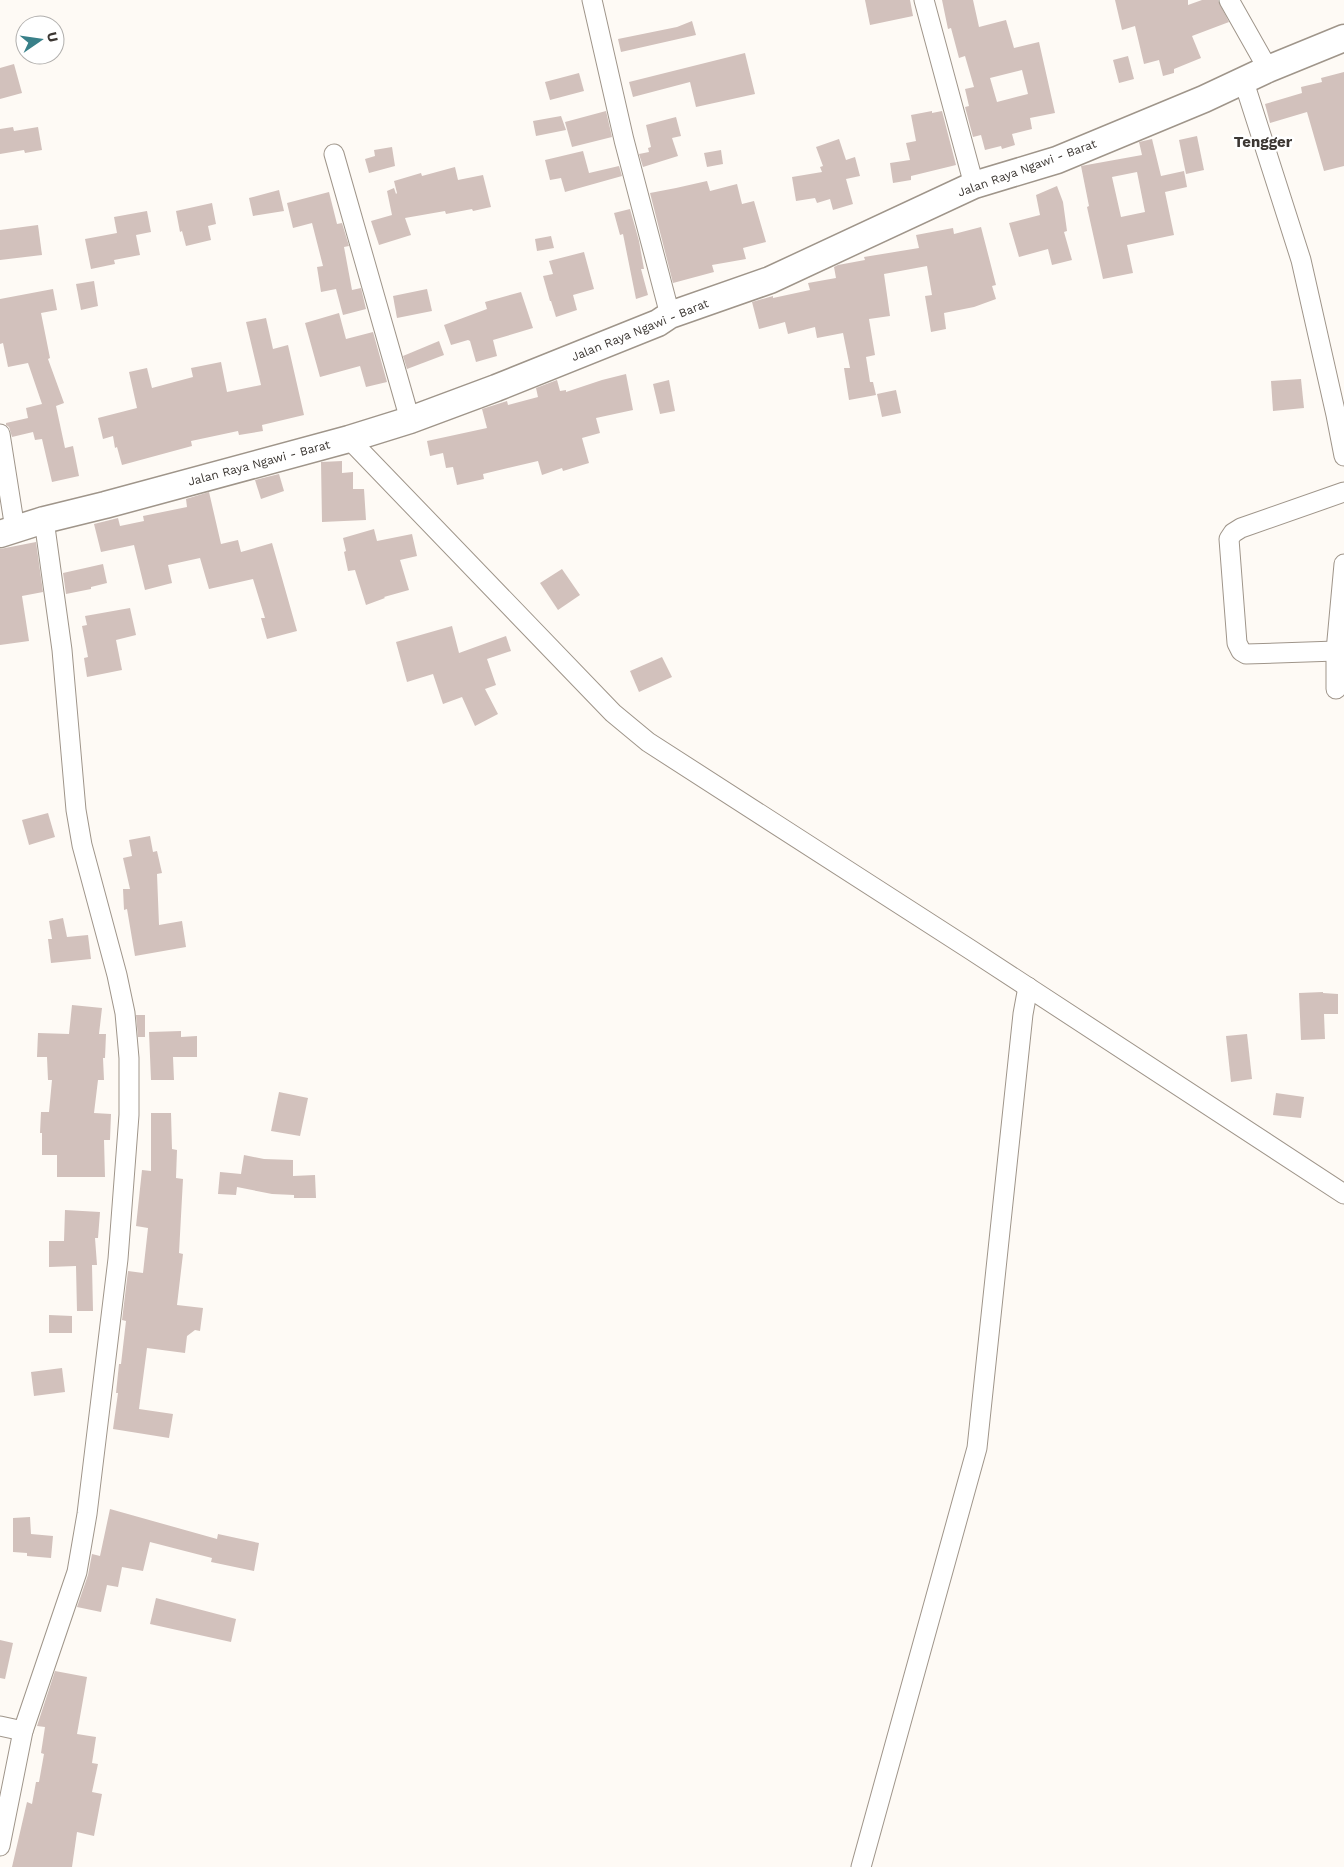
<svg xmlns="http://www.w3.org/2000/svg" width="1344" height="1867" font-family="'Work Sans',sans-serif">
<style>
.building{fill:#d2c1bc;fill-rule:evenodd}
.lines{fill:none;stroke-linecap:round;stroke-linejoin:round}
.street-casing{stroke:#9f958a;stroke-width:21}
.secondary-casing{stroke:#9f958a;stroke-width:29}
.street{stroke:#fff;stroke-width:19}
.secondary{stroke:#fff;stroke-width:26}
.labels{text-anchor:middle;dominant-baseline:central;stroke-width:5;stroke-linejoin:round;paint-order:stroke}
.street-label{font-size:12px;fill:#3c3733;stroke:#fff}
.quarter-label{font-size:15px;font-weight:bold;fill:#3c3733;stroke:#fff}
</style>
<rect width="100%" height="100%" fill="#fefaf5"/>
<!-- building -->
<g class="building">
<polygon points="865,0 910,0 913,16 870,25"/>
<path d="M942,0H973L979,27L1006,20L1014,48L1039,42L1055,113L1030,118L1032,129L1012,134L1015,145L1002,149L1001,146L985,150L981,135L973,137L965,107L969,106L965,89L974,87L965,56L959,58L951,28L948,29ZM1022,70L1028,94L997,102L990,78Z"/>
<polygon points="1115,0 1188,0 1188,5 1202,0 1218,0 1229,22 1192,36 1201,58 1174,69 1174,73 1163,76 1159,60 1144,64 1135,26 1122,30"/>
<polygon points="692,21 696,35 621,52 618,39 677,27"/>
<polygon points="745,53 755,94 696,107 690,82 633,97 629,82"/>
<polygon points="1128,56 1134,79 1119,83 1113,60"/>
<polygon points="14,64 22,93 0,99 0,68"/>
<polygon points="1344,72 1344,166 1324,171 1307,112 1270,123 1265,104 1302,93 1301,87 1322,82 1321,78"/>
<polygon points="579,73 584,91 550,100 545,82"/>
<polygon points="606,111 612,137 572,147 565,122"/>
<polygon points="932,111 932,113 942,111 956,165 911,176 911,180 893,183 890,163 910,160 906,143 916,141 911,115"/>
<polygon points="561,116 566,130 536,136 533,121"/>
<polygon points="676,117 681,136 672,138 678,156 643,167 639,154 649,152 648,148 651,147 646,125"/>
<polygon points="13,127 14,131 38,127 42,150 25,153 24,150 0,154 0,129"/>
<polygon points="1197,136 1204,170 1186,174 1179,140"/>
<polygon points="839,139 846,160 855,157 860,176 846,179 853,204 833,210 830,199 817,203 815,198 796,201 792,177 822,172 820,167 823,166 816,147"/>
<path d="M1152,139L1161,176L1184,171L1187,187L1165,192L1174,235L1127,245L1133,273L1103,279L1087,207L1089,206L1081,166L1142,155L1139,142ZM1137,172L1145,212L1121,217L1112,177Z"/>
<polygon points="392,147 395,166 369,173 365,159 375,156 374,150"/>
<polygon points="721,150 723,164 707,167 704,153"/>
<polygon points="583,151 589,173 619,166 622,176 565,192 561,178 550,180 545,160"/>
<polygon points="455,167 458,180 483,175 491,207 473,211 472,209 446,214 445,211 405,218 411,235 379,245 371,221 392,215 387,191 394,188 396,194 397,193 394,181 421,173 422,176"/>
<polygon points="707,181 710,191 737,184 742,204 754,201 766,242 743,248 746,259 712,265 714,272 673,283 650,193 676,188"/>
<polygon points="1057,186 1063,202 1067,231 1064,232 1072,260 1052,265 1048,249 1019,257 1009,223 1040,215 1036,195"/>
<polygon points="279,190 284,211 253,216 249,198"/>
<polygon points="329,192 337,224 342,223 349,246 344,247 352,290 361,288 366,309 343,315 336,289 321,292 317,267 323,266 312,223 293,228 287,203"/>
<polygon points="212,203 216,224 208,226 211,240 186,246 182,231 180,232 176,211"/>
<polygon points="630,209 639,241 644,269 641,269 648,295 636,299 623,234 620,235 614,213"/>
<polygon points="147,211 151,232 136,235 140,255 114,260 115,264 91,269 85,239 117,233 114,217"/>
<polygon points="38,225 42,255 0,260 0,230"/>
<polygon points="981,227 996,285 992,286 996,299 974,307 944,313 946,329 931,332 925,296 932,295 927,266 884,274 890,316 869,319 875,355 866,357 870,382 873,382 876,395 849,400 844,368 850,368 843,333 817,338 815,327 788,334 785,322 759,329 752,302 773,296 773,298 810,290 808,283 836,278 834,267 838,265 865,260 864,257 919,248 916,235 953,228 954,234"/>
<polygon points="551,236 554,248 537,251 535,239"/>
<polygon points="584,252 594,289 573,295 577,310 556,317 551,301 550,301 543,276 553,274 549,261"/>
<polygon points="94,281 98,306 81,310 76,284"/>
<polygon points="53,289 57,310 41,313 50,358 48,359 64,403 56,406 65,448 73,446 79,476 52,482 42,439 35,440 33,432 12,437 9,427 6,425 6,423 28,418 26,408 42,404 28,363 8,367 3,343 0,344 0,299"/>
<polygon points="427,289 432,311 397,318 393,296"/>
<polygon points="521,292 533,328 493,340 497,356 476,362 470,341 468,340 451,345 444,325 487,309 485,302"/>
<polygon points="339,313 346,339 373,332 387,382 366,387 360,366 320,377 305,323"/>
<polygon points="266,318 273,349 288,345 304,415 262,425 263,431 239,435 238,431 191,441 192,446 122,465 117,447 115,448 113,436 103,439 98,418 137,408 129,372 147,368 152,388 193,377 191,368 221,362 227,392 261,385 246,322"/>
<polygon points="439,341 444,355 407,369 403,356"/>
<polygon points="626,374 633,410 596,418 600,433 582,438 589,463 563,471 562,468 542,475 538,461 483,474 484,479 457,485 453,467 446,468 443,453 430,456 427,441 487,428 482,409 507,401 508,405 538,397 536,388 557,380 560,391 566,390 566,392 602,380"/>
<polygon points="1301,379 1304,408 1273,411 1271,381"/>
<polygon points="669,380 675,411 660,414 653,384"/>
<polygon points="896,390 901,413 882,417 877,394"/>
<polygon points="342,461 342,473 353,472 353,489 364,489 366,520 322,522 321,462"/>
<polygon points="279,474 284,491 261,499 255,480"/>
<polygon points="209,492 221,544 238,540 241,552 272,543 297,631 267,639 261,618 265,618 253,579 209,589 200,558 168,565 172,583 145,590 134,545 101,552 94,524 118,518 120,526 144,521 143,516 187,507 186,499"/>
<polygon points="374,529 377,541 412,534 417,556 400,560 409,590 384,597 385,598 366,605 355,570 348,571 344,552 346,551 343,538"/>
<polygon points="36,542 43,592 22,596 29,641 0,645 0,549"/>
<polygon points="103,564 107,583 91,587 91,589 66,594 63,573"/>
<polygon points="562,569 580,595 558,610 540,583"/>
<polygon points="130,608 136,635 116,640 122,670 87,677 84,658 88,657 82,626 87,625 85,616"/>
<polygon points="452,626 459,653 506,636 511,651 487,659 496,685 485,689 498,714 475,726 462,697 443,704 433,674 407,682 396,642"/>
<polygon points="662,657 672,677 639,692 630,671"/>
<polygon points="48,813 55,837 29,845 22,820"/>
<polygon points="150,836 153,852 157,851 162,873 157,874 159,925 182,921 186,947 135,956 127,909 124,910 123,889 130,889 123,858 132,856 129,840"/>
<polygon points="63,918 67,937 88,935 91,959 51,963 48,939 52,939 49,921"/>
<polygon points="1323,992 1323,993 1338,994 1338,1014 1324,1014 1325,1039 1301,1040 1299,993"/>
<polygon points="72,1005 102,1008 99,1034 106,1034 105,1058 103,1058 104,1080 98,1080 94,1113 111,1114 110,1140 104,1140 105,1177 57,1177 57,1155 42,1155 42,1133 40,1133 41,1112 49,1112 52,1080 48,1080 47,1057 37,1057 38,1033 69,1034"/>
<polygon points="136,1015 145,1015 145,1037 138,1037"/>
<polygon points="181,1031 181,1037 197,1036 197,1057 173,1057 174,1080 151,1080 149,1032"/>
<polygon points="1247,1034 1252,1079 1231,1082 1226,1036"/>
<polygon points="279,1092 308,1098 300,1136 271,1131"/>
<polygon points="1276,1093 1304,1097 1301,1118 1273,1115"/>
<polygon points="151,1113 171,1113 172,1149 177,1150 176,1178 183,1179 179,1253 183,1254 177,1305 203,1308 200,1331 195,1330 187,1336 185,1353 147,1348 139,1409 173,1414 169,1438 113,1429 118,1393 116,1393 119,1364 121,1364 126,1321 122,1320 128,1271 143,1273 148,1228 136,1226 142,1170 151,1171"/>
<polygon points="244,1155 264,1159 293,1160 293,1176 315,1175 316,1198 294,1198 294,1195 272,1194 237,1187 236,1195 218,1194 220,1172 241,1174"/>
<polygon points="65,1210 100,1212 98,1238 95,1238 97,1265 92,1265 93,1311 77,1311 76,1266 49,1267 49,1241 64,1241"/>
<polygon points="49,1315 72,1316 72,1333 49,1333"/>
<polygon points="62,1368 65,1392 34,1396 31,1372"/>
<polygon points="110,1509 217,1539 218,1534 259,1543 254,1571 211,1562 212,1558 150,1542 143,1571 122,1567 118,1587 107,1585 101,1612 77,1607 88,1575 92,1554 100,1556"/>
<polygon points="30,1517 31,1534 53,1536 51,1558 27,1556 27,1553 13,1552 13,1518"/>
<polygon points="156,1598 236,1619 231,1642 150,1624"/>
<polygon points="0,1640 13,1643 5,1679 0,1678"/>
<polygon points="55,1671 87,1677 77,1734 96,1737 92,1763 98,1764 92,1792 102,1794 94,1836 77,1832 72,1867 12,1867 27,1802 32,1804 36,1782 39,1782 44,1754 41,1753 45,1727 37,1726"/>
</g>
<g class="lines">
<defs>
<g id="street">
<polyline points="592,0 624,140 670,315"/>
<polyline points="924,0 974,185"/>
<polyline points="1229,0 1268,69"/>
<polyline points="1244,82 1301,260 1336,415 1344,456"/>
<polyline points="334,154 410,420"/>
<polyline points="0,434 15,529"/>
<polyline points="349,439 613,713 648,742 971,950 1344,1194"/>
<polyline points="1336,651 1246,654 1241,651 1237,643 1229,539 1233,533 1241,528 1344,492"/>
<polyline points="1336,689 1336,651 1344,564"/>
<polyline points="0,1726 23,1731"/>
<polyline points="0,1846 23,1731 77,1572 87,1514 118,1259 129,1115 129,1058 125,1013 117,975 82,845 76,810 62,650 44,520"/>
<polyline points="861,1867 977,1448 1023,1014 1028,987"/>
</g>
<polyline id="secondary" points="0,534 44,520 105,505 349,439 410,420 496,388 658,323 670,315 770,280 974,185 1057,160 1204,99 1268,69 1344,38"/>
</defs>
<!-- street casing -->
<use href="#street" class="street-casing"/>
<!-- secondary casing -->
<use href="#secondary" class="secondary-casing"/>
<!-- street -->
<use href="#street" class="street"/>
<!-- secondary -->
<use href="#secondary" class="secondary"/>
</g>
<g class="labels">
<!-- street labels -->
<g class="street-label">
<text transform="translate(1027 168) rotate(-20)">Jalan Raya Ngawi - Barat</text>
<text transform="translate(640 330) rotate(-22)">Jalan Raya Ngawi - Barat</text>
<text transform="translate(259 463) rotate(-15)">Jalan Raya Ngawi - Barat</text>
</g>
<!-- quarter labels -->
<g class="quarter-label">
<text x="1263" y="142">Tengger</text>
</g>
</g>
<!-- north arrow -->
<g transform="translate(40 40) rotate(77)"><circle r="24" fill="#ffffff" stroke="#b1afad"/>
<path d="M0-4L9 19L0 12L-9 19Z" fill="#398089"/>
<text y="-8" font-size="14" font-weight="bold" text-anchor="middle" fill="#3c3733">U</text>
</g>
</svg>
